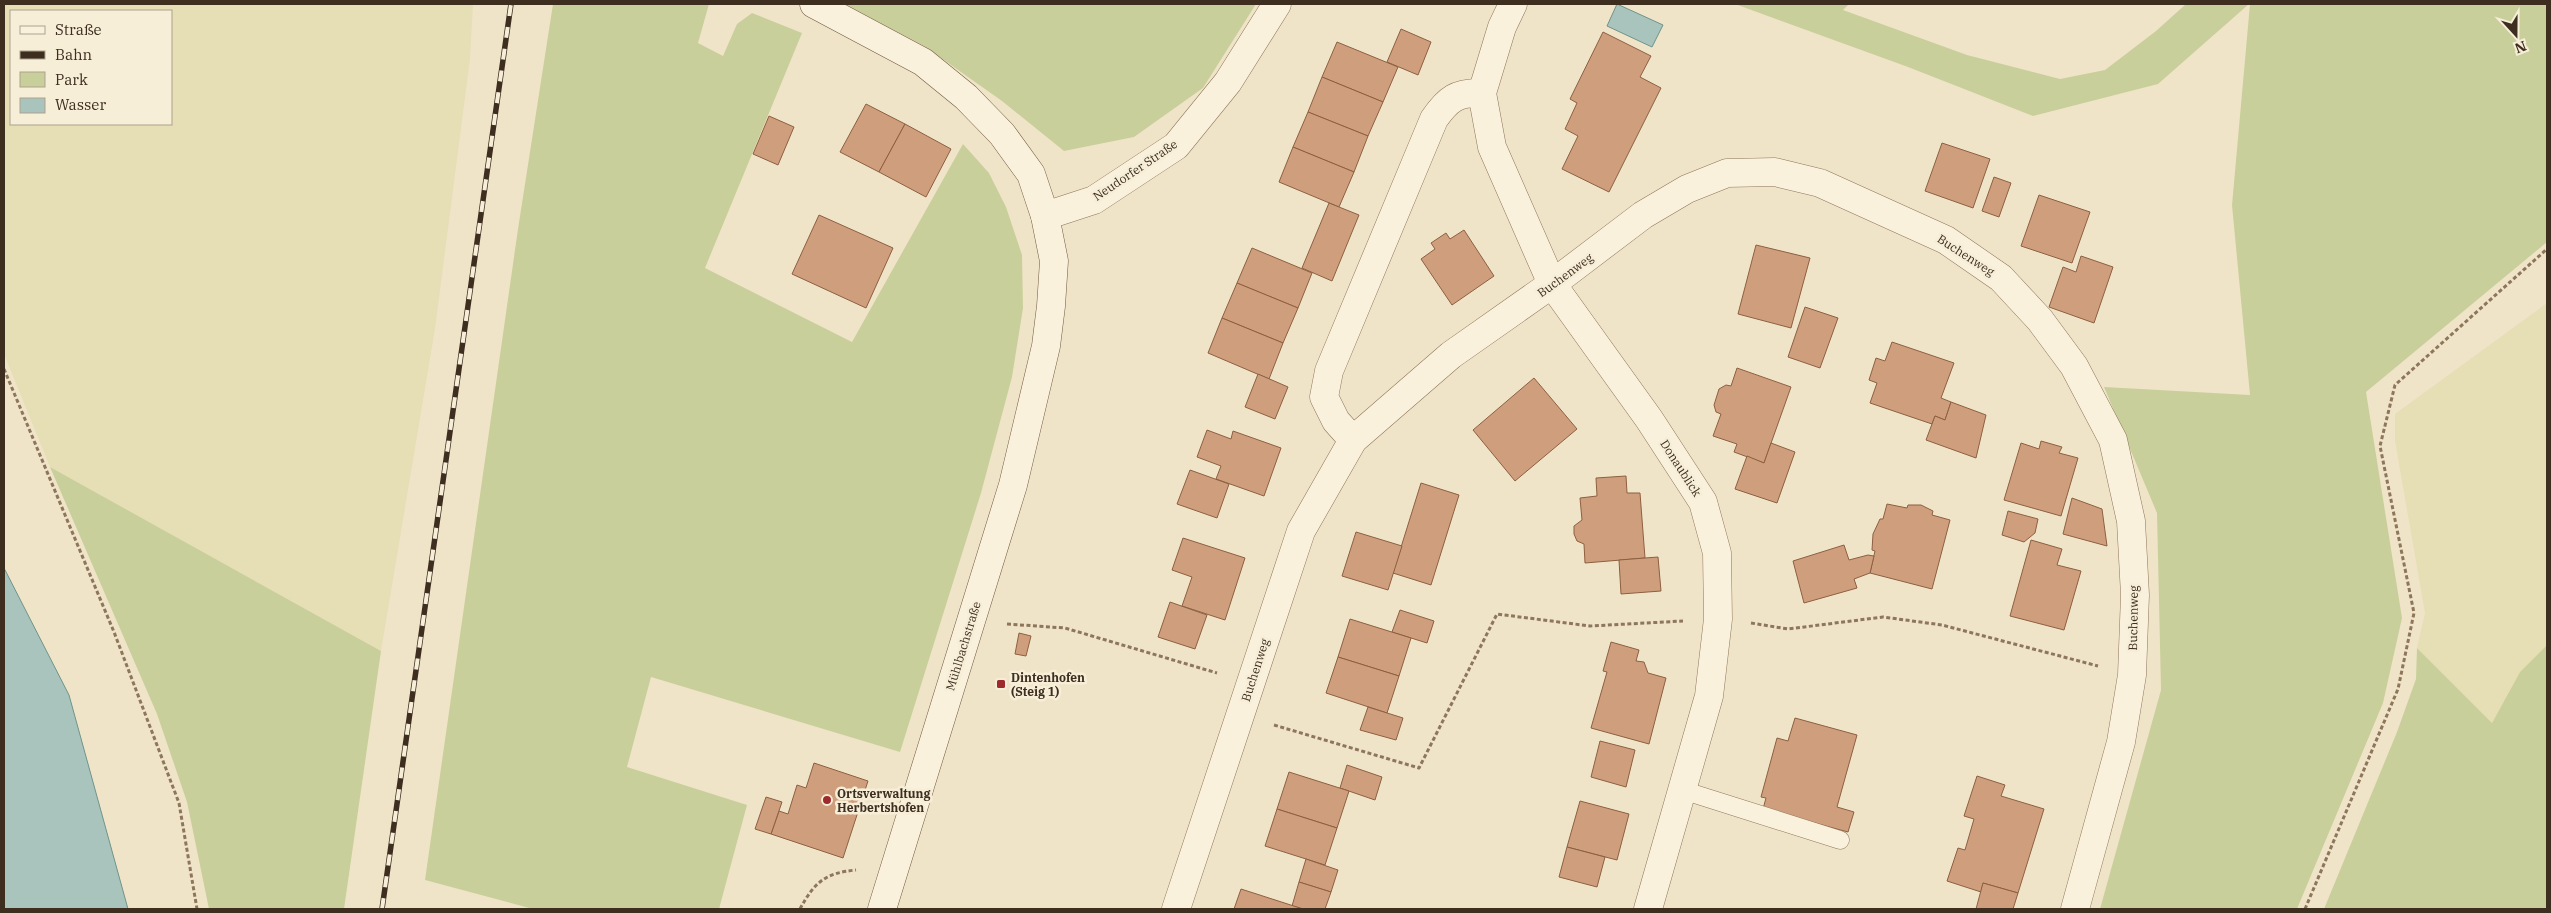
<svg xmlns="http://www.w3.org/2000/svg" width="2551" height="913" font-family="'IBM Plex Serif',serif">
<style>
.farmland{fill:#e6deb5;fill-rule:evenodd}
.green{fill:#c9cf9b}
.water{fill:#a9c4bc;stroke:#6f938a}
.building{fill:#cf9f7d;stroke:#8d5f41}
.lines{fill:none;stroke-linecap:round;stroke-linejoin:round}
.lane-casing{stroke:#8d765c;stroke-width:19}
.street-casing{stroke:#8d765c;stroke-width:29}
.secondary-casing{stroke:#6f573f;stroke-width:29}
.path{stroke:#8d765c;stroke-width:3;stroke-dasharray:4 2.5;stroke-linecap:butt}
.lane{stroke:#faf1dc;stroke-width:18}
.street{stroke:#faf1dc;stroke-width:28}
.secondary{stroke:#faf1dc;stroke-width:28}
.rail-casing{stroke:#3d2e20;stroke-width:5.5}
.rail{stroke:#f7eed8;stroke-width:4;stroke-dasharray:11;stroke-linecap:butt}
.poi-dot{fill:#9e2a2b;stroke:#f7eed8;stroke-width:2}
.labels{text-anchor:middle;dominant-baseline:central;stroke-width:5;stroke-linejoin:round;paint-order:stroke}
.street-label{font-size:12px;fill:#3d2e20;stroke:#f7eed8}
.poi-label{font-size:12px;font-weight:bold;fill:#3d2e20;stroke:#f7eed8;text-anchor:start}
</style>
<rect width="100%" height="100%" fill="#f0e4c8"/>
<!-- farmland -->
<g class="farmland">
<path d="M4,4H473L470,59L435,329L381,651L50,467L4,354ZM11,11H171V124H11Z"/>
<polygon points="2547,303 2547,645 2520,672 2492,723 2417,648 2425,613 2395,441 2395,414"/>
</g>
<!-- green -->
<g class="green">
<polygon points="553,4 709,4 698,43 723,56 737,24 752,13 802,33 705,268 852,342 963,144 989,173 1006,207 1022,255 1023,308 1012,377 981,493 900,752 651,677 627,767 747,805 719,909 533,909 425,880 518,229"/>
<polygon points="844,4 1256,4 1203,88 1134,137 1064,151 1002,101 924,46"/>
<polygon points="1735,4 1849,4 1843,10 1967,55 2060,79 2105,70 2156,31 2186,4 2249,4 2158,84 2033,116 1908,67"/>
<polygon points="2250,4 2547,4 2547,242 2366,392 2402,618 2383,703 2297,909 2100,909 2161,690 2157,513 2104,387 2250,395 2232,205"/>
<polygon points="50,467 381,651 344,909 209,909 187,802 157,714"/>
<polygon points="2547,645 2547,909 2324,909 2397,732 2416,679 2417,648 2492,723 2520,672"/>
</g>
<!-- water -->
<g class="water">
<polygon points="1617,4 1663,25 1652,47 1607,26"/>
<polygon points="4,568 69,695 128,909 4,909"/>
</g>
<!-- building -->
<g class="building">
<polygon points="1401,29 1431,42 1418,75 1387,62"/>
<polygon points="1603,32 1651,56 1640,77 1661,88 1609,192 1562,169 1578,136 1565,129 1577,103 1570,99"/>
<polygon points="1337,42 1398,67 1383,102 1322,77"/>
<polygon points="1322,77 1383,102 1368,136 1308,112"/>
<polygon points="866,104 905,124 879,172 840,152"/>
<polygon points="1308,112 1368,136 1354,172 1293,147"/>
<polygon points="769,116 794,127 778,165 753,154"/>
<polygon points="905,124 951,149 926,197 879,172"/>
<polygon points="1942,143 1990,159 1973,208 1925,191"/>
<polygon points="1293,147 1354,172 1339,207 1279,182"/>
<polygon points="1994,177 2011,183 1999,217 1982,211"/>
<polygon points="2039,195 2090,212 2072,263 2021,246"/>
<polygon points="1329,203 1359,215 1332,281 1302,268"/>
<polygon points="819,215 893,248 866,308 792,274"/>
<polygon points="1464,230 1494,276 1452,305 1421,259 1435,249 1431,243 1446,233 1450,239"/>
<polygon points="1756,245 1810,258 1791,328 1738,314"/>
<polygon points="1252,248 1312,273 1298,308 1237,283"/>
<polygon points="2081,256 2113,267 2094,323 2049,307 2063,267 2076,272"/>
<polygon points="1237,283 1298,308 1283,343 1222,318"/>
<polygon points="1805,307 1838,318 1820,368 1788,357"/>
<polygon points="1222,318 1283,343 1269,379 1208,353"/>
<polygon points="1892,342 1954,363 1941,398 1951,402 1945,420 1935,416 1932,424 1870,403 1877,383 1869,380 1876,358 1885,361"/>
<polygon points="1737,368 1791,387 1764,463 1734,452 1737,444 1713,436 1721,414 1716,412 1714,405 1719,389 1726,385 1731,386"/>
<polygon points="1258,374 1288,387 1275,419 1245,407"/>
<polygon points="1534,378 1577,429 1515,481 1473,430"/>
<polygon points="1951,402 1986,415 1976,458 1926,440 1935,416 1945,420"/>
<polygon points="1207,430 1231,439 1233,431 1281,448 1264,496 1216,479 1221,466 1197,457"/>
<polygon points="2041,441 2062,447 2059,453 2078,458 2061,516 2004,500 2021,443 2039,449"/>
<polygon points="1771,443 1795,452 1777,503 1735,489 1747,456 1764,463"/>
<polygon points="1190,470 1229,484 1217,518 1177,504"/>
<polygon points="1626,476 1627,493 1640,493 1645,558 1585,563 1584,544 1577,541 1574,534 1574,526 1582,520 1580,498 1597,496 1596,478"/>
<polygon points="1421,483 1459,495 1431,585 1393,573"/>
<polygon points="2072,498 2102,509 2107,546 2063,534"/>
<polygon points="1887,504 1907,508 1908,505 1921,505 1933,511 1932,515 1950,520 1932,589 1870,573 1875,551 1872,550 1873,534 1880,519 1883,519"/>
<polygon points="2008,511 2038,519 2035,533 2024,542 2002,535"/>
<polygon points="1356,532 1402,546 1388,590 1342,576"/>
<polygon points="1183,538 1245,558 1225,620 1182,606 1192,577 1172,570"/>
<polygon points="2031,540 2062,549 2057,565 2081,571 2064,630 2010,616"/>
<polygon points="1844,545 1849,560 1868,555 1874,556 1870,573 1854,579 1857,588 1804,603 1793,561"/>
<polygon points="1658,557 1661,591 1621,594 1619,560"/>
<polygon points="1170,602 1207,615 1195,649 1158,637"/>
<polygon points="1400,610 1434,621 1427,643 1392,632"/>
<polygon points="1350,619 1411,638 1399,676 1338,657"/>
<polygon points="1019,633 1031,636 1026,656 1015,654"/>
<polygon points="1611,642 1639,650 1636,661 1644,662 1648,673 1666,678 1649,744 1591,728 1607,672 1603,671"/>
<polygon points="1338,657 1399,676 1387,713 1326,693"/>
<polygon points="1368,707 1403,718 1396,740 1360,730"/>
<polygon points="1795,718 1857,735 1837,807 1854,812 1848,832 1763,809 1766,798 1761,797 1777,738 1788,741"/>
<polygon points="1600,741 1635,750 1626,787 1591,777"/>
<polygon points="814,763 868,781 843,858 771,834 779,811 788,814 797,785 806,788"/>
<polygon points="1347,765 1382,777 1375,800 1340,788"/>
<polygon points="1289,772 1349,791 1337,828 1277,809"/>
<polygon points="1977,776 2005,785 2001,796 2044,809 2018,893 1983,883 1981,892 1947,881 1958,848 1965,850 1974,819 1964,816"/>
<polygon points="766,797 782,802 771,834 755,829"/>
<polygon points="1580,801 1629,814 1617,860 1567,847"/>
<polygon points="1277,809 1337,828 1325,865 1265,846"/>
<polygon points="1567,847 1605,857 1597,887 1559,877"/>
<polygon points="1306,859 1338,870 1331,892 1299,882"/>
<polygon points="1299,882 1331,892 1325,909 1304,909 1292,906"/>
<polygon points="1983,883 2018,893 2013,909 1976,909"/>
<polygon points="1241,889 1300,908 1300,909 1234,909"/>
</g>
<g class="lines">
<defs>
<polyline id="lane" points="1682,790 1840,840"/>
<g id="street">
<polyline points="1513,4 1502,27 1482,93 1492,147 1552,284 1649,419 1703,502 1717,553 1718,619 1709,696 1648,909"/>
<polyline points="1045,216 1094,200 1176,146 1228,82 1277,4"/>
<path d="M1353,440L1336,421L1324,397L1329,371L1434,119C1448,99 1457,92 1482,93"/>
<polyline points="1176,909 1301,531 1353,440 1451,355 1552,284 1643,215 1687,189 1727,173 1775,172 1820,183 1946,240 2001,278 2040,320 2074,366 2113,440 2131,521 2135,595 2132,675 2121,742 2075,909"/>
</g>
<polyline id="secondary" points="814,4 923,62 966,97 1002,134 1031,174 1045,216 1054,261 1051,306 1046,346 1013,485 882,909"/>
</defs>
<!-- lane casing -->
<use href="#lane" class="lane-casing"/>
<!-- street casing -->
<use href="#street" class="street-casing"/>
<!-- secondary casing -->
<use href="#secondary" class="secondary-casing"/>
<!-- path -->
<g class="path">
<polyline points="4,369 114,632 179,803 197,909"/>
<polyline points="1751,623 1788,629 1883,617 1942,625 2098,666"/>
<polyline points="1007,624 1065,628 1217,673"/>
<polyline points="1274,725 1419,768 1497,614 1590,626 1683,621"/>
<path d="M800,909C815,881 826,873 856,870"/>
<polyline points="2305,909 2398,689 2414,613 2380,446 2395,385 2547,249"/>
</g>
<!-- lane -->
<use href="#lane" class="lane"/>
<!-- street -->
<use href="#street" class="street"/>
<!-- secondary -->
<use href="#secondary" class="secondary"/>
<defs>
<polyline id="rail" points="382,909 511,4"/>
</defs>
<!-- rail casing -->
<use href="#rail" class="rail-casing"/>
<!-- rail -->
<use href="#rail" class="rail"/>
</g>
<!-- markers -->
<g class="poi-dot">
<rect x="996" y="679" width="10" height="10" rx="2.5"/>
<circle cx="827" cy="800" r="5"/>
</g>
<g class="labels">
<!-- street labels -->
<g class="street-label">
<text transform="translate(1135 170) rotate(-34)">Neudorfer Straße</text>
<text transform="translate(1966 255) rotate(33)">Buchenweg</text>
<text transform="translate(1565 275) rotate(-36)">Buchenweg</text>
<text transform="translate(1681 468) rotate(57)">Donaublick</text>
<text transform="translate(2133 618) rotate(-89)">Buchenweg</text>
<text transform="translate(963 646) rotate(-73)">Mühlbachstraße</text>
<text transform="translate(1255 670) rotate(-72)">Buchenweg</text>
</g>
<!-- poi labels -->
<g class="poi-label">
<text x="1011" y="677">Dintenhofen<tspan x="1011" dy="14">(Steig 1)</tspan></text>
<text x="837" y="793">Ortsverwaltung<tspan x="837" dy="14">Herbertshofen</tspan></text>
</g>
</g>
<!-- border -->
<rect width="2551" height="913" fill="none" stroke="#3d2e20" stroke-width="10"/>
<!-- legend -->
<rect x="10" y="10" width="162" height="115" fill="#f7eed8" stroke="#ada18e"/>
<rect x="20" y="26" width="25" height="8" fill="#faf1dc" stroke="#ada18e"/>
<text x="55" y="35" font-size="15" fill="#3d2e20">Straße</text>
<rect x="20" y="51" width="25" height="8" fill="#3d2e20" stroke="#ada18e"/>
<text x="55" y="60" font-size="15" fill="#3d2e20">Bahn</text>
<rect x="20" y="72" width="25" height="15" fill="#c9cf9b" stroke="#ada18e"/>
<text x="55" y="85" font-size="15" fill="#3d2e20">Park</text>
<rect x="20" y="98" width="25" height="15" fill="#a9c4bc" stroke="#ada18e"/>
<text x="55" y="110" font-size="15" fill="#3d2e20">Wasser</text>
<!-- north arrow -->
<g transform="translate(2516 35) rotate(159)" stroke="#f7eed8" stroke-width="4" paint-order="stroke">
<path d="M0-4L9 19L0 12L-9 19Z" fill="#3d2e20"/>
<text y="-8" font-size="14" font-weight="bold" text-anchor="middle" fill="#3d2e20">N</text>
</g>
</svg>
